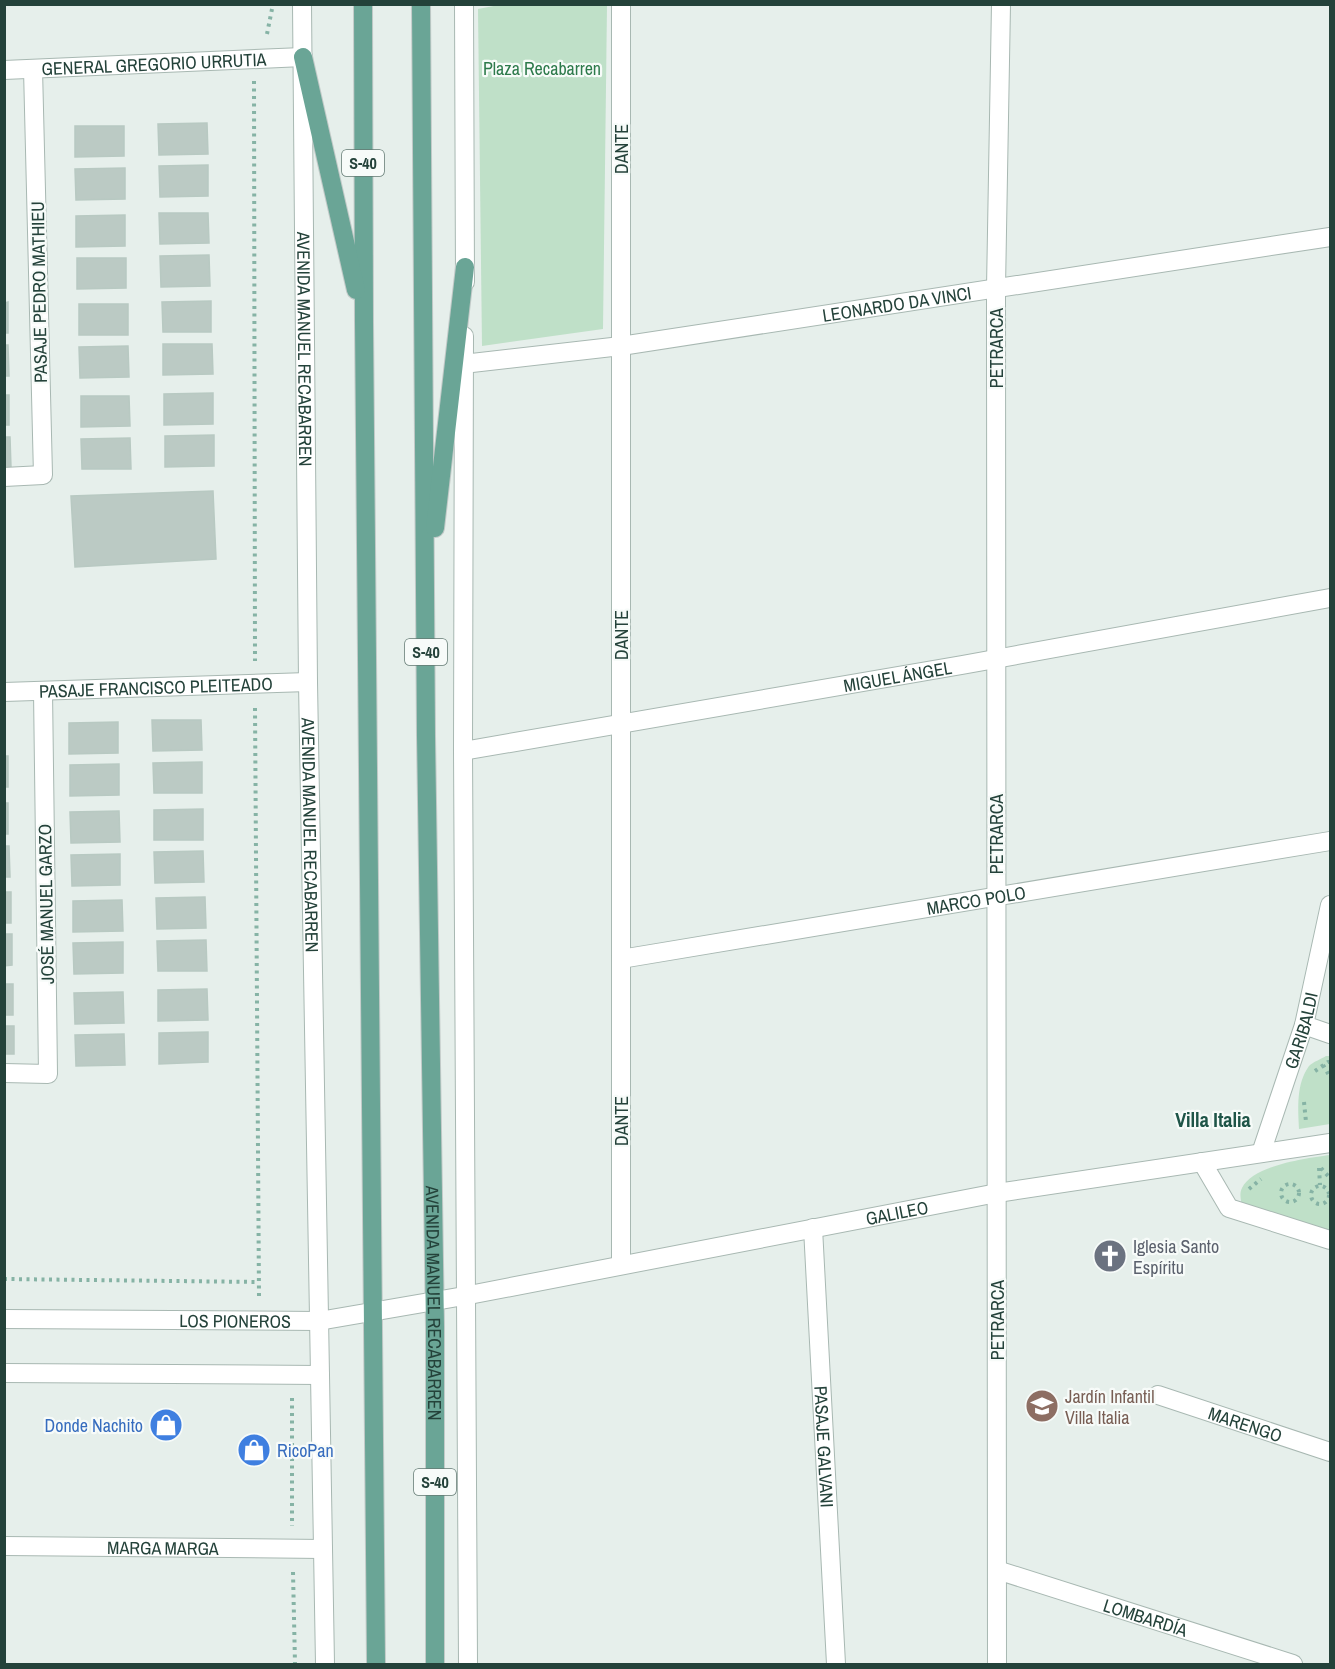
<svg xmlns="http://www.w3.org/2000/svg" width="1335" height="1669" font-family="'Archivo Narrow',sans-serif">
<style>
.green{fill:#bfe0c8}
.building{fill:#bbcac4;stroke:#b8c9c2;stroke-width:1.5}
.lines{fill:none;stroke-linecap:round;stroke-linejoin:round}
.minor-casing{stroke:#a8b8b2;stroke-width:20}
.tertiary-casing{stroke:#a8b8b2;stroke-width:20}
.primary-casing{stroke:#c2cac8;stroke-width:20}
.path{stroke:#86b3a5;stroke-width:4;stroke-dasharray:3 4.5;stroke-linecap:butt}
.minor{stroke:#fff;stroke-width:18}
.tertiary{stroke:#fff;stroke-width:18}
.primary{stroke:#6aa596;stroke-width:18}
.labels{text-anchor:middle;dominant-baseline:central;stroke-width:4.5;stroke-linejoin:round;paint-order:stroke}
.shield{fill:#f7fbf9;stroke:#637a73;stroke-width:1.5}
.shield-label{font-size:16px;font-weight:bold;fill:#24423a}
.street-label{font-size:18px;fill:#24423a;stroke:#f7fbf9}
.park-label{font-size:18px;fill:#2d7a4b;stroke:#f7fbf9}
.worship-label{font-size:18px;fill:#5b616d;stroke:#f7fbf9;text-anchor:start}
.education-label{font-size:18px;fill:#785e54;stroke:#f7fbf9;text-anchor:start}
.shop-label{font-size:18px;fill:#366cbe;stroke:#f7fbf9;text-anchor:end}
.neighbourhood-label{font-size:20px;font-weight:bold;fill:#1f5548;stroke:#f7fbf9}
</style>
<rect width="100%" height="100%" fill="#e6efeb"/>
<!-- green -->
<g class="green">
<polygon points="504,4 607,5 603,329 482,346 478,9"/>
<path d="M1326,1056H1330V1124L1299,1129C1298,1108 1296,1084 1309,1066C1313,1062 1321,1059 1326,1056Z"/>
<path d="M1330,1155V1231L1242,1207C1241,1200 1239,1194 1242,1188C1253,1165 1308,1158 1330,1155Z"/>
</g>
<!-- building -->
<g class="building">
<polygon points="207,123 208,154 159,155 158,124"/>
<polygon points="75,126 124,126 124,156 75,157"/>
<polygon points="208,165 208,196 160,197 159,166"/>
<polygon points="125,168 125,199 76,200 75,169"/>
<polygon points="159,213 208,213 209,243 160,244"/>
<polygon points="125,215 125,246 76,247 76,216"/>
<polygon points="209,255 210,286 161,287 160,256"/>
<polygon points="77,258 126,258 126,288 77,289"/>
<polygon points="211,301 211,332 163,332 162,302"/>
<polygon points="8,302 8,333 4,333 4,303"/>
<rect x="79" y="304" width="49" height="31"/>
<polygon points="163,344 212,344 213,374 163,375"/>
<polygon points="4,345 8,345 9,376 4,376"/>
<polygon points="128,346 129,377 80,378 79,347"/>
<polygon points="213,393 213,424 164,425 164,394"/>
<rect x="4" y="395" width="5" height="30"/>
<polygon points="81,396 129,396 130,426 81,427"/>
<polygon points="214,435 214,466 165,467 165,436"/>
<polygon points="4,437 10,437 11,468 4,468"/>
<polygon points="130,438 131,469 82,469 81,439"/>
<polygon points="213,491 216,559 75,567 71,496"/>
<polygon points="152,720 201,720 202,750 153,751"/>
<polygon points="118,722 118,753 69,754 69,723"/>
<rect x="4" y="756" width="4" height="31"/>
<polygon points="202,762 202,793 154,793 153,763"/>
<polygon points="119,764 119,795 70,796 70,765"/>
<rect x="4" y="803" width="4" height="31"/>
<polygon points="203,809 203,840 154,840 154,810"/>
<polygon points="119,811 120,842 71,843 70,812"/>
<polygon points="4,846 9,846 10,877 4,877"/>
<polygon points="203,851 204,882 155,883 154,852"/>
<polygon points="120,854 120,885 72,886 71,855"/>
<rect x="4" y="892" width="7" height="31"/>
<polygon points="205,897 206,928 157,929 156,898"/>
<polygon points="122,900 123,931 73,932 73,901"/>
<polygon points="4,934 12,934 12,965 4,966"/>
<polygon points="206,940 207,971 158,971 157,941"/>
<polygon points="123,942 123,973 74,974 73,943"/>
<rect x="4" y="984" width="9" height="31"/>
<polygon points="207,989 208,1020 158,1021 158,990"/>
<polygon points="123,992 124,1023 75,1024 74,993"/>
<rect x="4" y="1026" width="10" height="28"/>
<polygon points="208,1032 208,1062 159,1064 159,1033"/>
<polygon points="124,1034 125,1065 76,1066 75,1035"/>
</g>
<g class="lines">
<defs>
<g id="minor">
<path id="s1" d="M302,4L308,682L325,1664"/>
<polyline points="464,4 465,282"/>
<polyline points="621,4 621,1265"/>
<path id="s2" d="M4,70L303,57"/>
<polyline points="464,336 463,751 468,1664"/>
<path id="s3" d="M463,364L621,346L1330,237"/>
<polyline points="4,477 43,475 33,69"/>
<path id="s4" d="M4,692L308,682"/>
<path id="s5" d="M463,751L962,665L1330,598"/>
<path id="s6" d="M621,959L1330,841"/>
<polyline points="4,1073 48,1074 43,691"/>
<polyline points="1202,1162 1229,1208 1330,1240"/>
<path id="s7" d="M813,1228L836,1664"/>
<polyline points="4,1373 320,1375"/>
<path id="s8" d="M1158,1395L1330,1452"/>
<path id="s9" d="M4,1546L323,1549"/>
<path id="s10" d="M997,1570L1293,1664"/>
<polyline points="997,1664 996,288 1001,4"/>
</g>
<g id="tertiary">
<polyline points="1304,1025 1330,1034"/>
<path id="s11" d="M1261,1153L1304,1025L1330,905"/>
<path id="s12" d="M4,1319L319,1321L464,1296L997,1193L1330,1143"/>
</g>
<g id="primary">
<polyline points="363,4 364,322 376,1664"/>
<path id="s13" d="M421,4L426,736L435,1327V1664"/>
<polyline points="303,57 356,290"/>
<polyline points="435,528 465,267"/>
</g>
</defs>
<!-- minor casing -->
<use href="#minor" class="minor-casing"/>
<!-- tertiary casing -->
<use href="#tertiary" class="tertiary-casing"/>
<!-- primary casing -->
<use href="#primary" class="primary-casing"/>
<!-- path -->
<g class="path">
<polyline points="267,34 273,4"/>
<polyline points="254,81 255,661"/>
<polyline points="255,708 259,1297"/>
<polyline points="1323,1065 1330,1077"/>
<polyline points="1315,1071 1328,1062 1330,1062"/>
<polyline points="1304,1102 1306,1122"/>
<polyline points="1319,1168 1320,1185"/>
<polyline points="1321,1168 1330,1178"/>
<circle cx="1290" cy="1193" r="9"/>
<circle cx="1320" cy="1195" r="9"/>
<polyline points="1249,1189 1261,1179"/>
<polyline points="4,1279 259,1282"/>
<polyline points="292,1398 292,1526"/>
<polyline points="293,1572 295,1664"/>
</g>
<!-- minor -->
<use href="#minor" class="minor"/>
<!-- tertiary -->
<use href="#tertiary" class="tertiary"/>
<!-- primary -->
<use href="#primary" class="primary"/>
</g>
<!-- icons -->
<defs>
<symbol id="church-disc" viewBox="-11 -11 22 22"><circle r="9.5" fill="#6b7280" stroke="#f7fbf9"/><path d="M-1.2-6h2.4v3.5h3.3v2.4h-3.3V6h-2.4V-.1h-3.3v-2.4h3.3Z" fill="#fff"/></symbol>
<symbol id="school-disc" viewBox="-11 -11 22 22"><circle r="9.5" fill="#8d6e63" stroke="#f7fbf9"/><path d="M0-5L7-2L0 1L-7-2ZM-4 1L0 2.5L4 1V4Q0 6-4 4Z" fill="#fff"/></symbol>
<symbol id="shop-disc" viewBox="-11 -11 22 22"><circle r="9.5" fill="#3f7fe0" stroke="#f7fbf9"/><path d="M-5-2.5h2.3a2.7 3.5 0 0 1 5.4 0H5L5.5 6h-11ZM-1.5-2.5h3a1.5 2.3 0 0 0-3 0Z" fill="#fff"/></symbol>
</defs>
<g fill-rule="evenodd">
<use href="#church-disc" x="1091" y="1237" width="38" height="38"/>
<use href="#school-disc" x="1023" y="1387" width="38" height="38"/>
<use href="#shop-disc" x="147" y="1406" width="38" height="38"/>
<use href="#shop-disc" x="235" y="1431" width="38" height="38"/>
</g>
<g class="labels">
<!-- shield labels -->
<g class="shield">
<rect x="342" y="150" width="42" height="26" rx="4.5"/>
<rect x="405" y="639" width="42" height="26" rx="4.5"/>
<rect x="414" y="1469" width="42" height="26" rx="4.5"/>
</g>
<g class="shield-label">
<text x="363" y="163">S-40</text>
<text x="426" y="652">S-40</text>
<text x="435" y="1482">S-40</text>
</g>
<!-- street labels -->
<g class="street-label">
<text stroke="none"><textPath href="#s2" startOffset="150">GENERAL GREGORIO URRUTIA</textPath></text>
<text transform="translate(621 149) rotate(-90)">DANTE</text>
<text transform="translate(39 292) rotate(-91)">PASAJE PEDRO MATHIEU</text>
<text stroke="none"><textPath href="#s3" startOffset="438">LEONARDO DA VINCI</textPath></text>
<text transform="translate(996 348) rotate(-90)">PETRARCA</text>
<text stroke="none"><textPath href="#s1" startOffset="345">AVENIDA MANUEL RECABARREN</textPath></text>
<text transform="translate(621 635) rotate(-90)">DANTE</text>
<text stroke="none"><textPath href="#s5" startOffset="441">MIGUEL ÁNGEL</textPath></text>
<text stroke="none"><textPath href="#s4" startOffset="152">PASAJE FRANCISCO PLEITEADO</textPath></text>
<text transform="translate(996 834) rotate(-90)">PETRARCA</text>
<text stroke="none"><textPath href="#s1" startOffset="831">AVENIDA MANUEL RECABARREN</textPath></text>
<text stroke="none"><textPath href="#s6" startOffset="360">MARCO POLO</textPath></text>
<text transform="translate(46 904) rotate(-91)">JOSÉ MANUEL GARZO</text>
<text stroke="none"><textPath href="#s11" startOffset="129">GARIBALDI</textPath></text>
<text transform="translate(621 1121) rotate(-90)">DANTE</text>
<text stroke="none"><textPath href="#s12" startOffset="903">GALILEO</textPath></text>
<text stroke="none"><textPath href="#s13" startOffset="1299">AVENIDA MANUEL RECABARREN</textPath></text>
<text transform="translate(997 1320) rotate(-90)">PETRARCA</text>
<text stroke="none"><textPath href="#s12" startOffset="231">LOS PIONEROS</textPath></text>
<text stroke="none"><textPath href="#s8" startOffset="92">MARENGO</textPath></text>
<text stroke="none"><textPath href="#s7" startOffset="219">PASAJE GALVANI</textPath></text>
<text stroke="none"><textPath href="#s9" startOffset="159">MARGA MARGA</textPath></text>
<text stroke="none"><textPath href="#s10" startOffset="156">LOMBARDÍA</textPath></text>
</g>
<!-- park labels -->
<g class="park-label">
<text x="542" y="68">Plaza Recabarren</text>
</g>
<!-- worship labels -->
<g class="worship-label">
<text x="1133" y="1246">Iglesia Santo<tspan x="1133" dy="21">Espíritu</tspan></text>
</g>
<!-- education labels -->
<g class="education-label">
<text x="1065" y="1396">Jardín Infantil<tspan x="1065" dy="21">Villa Italia</tspan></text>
</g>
<!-- shop labels -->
<g class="shop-label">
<text x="143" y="1425">Donde Nachito</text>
<text x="277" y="1450" text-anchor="start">RicoPan</text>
</g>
<!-- neighbourhood labels -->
<g class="neighbourhood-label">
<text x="1213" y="1119">Villa Italia</text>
</g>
</g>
<!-- border -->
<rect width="1335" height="1669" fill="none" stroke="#24423a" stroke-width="12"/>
</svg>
